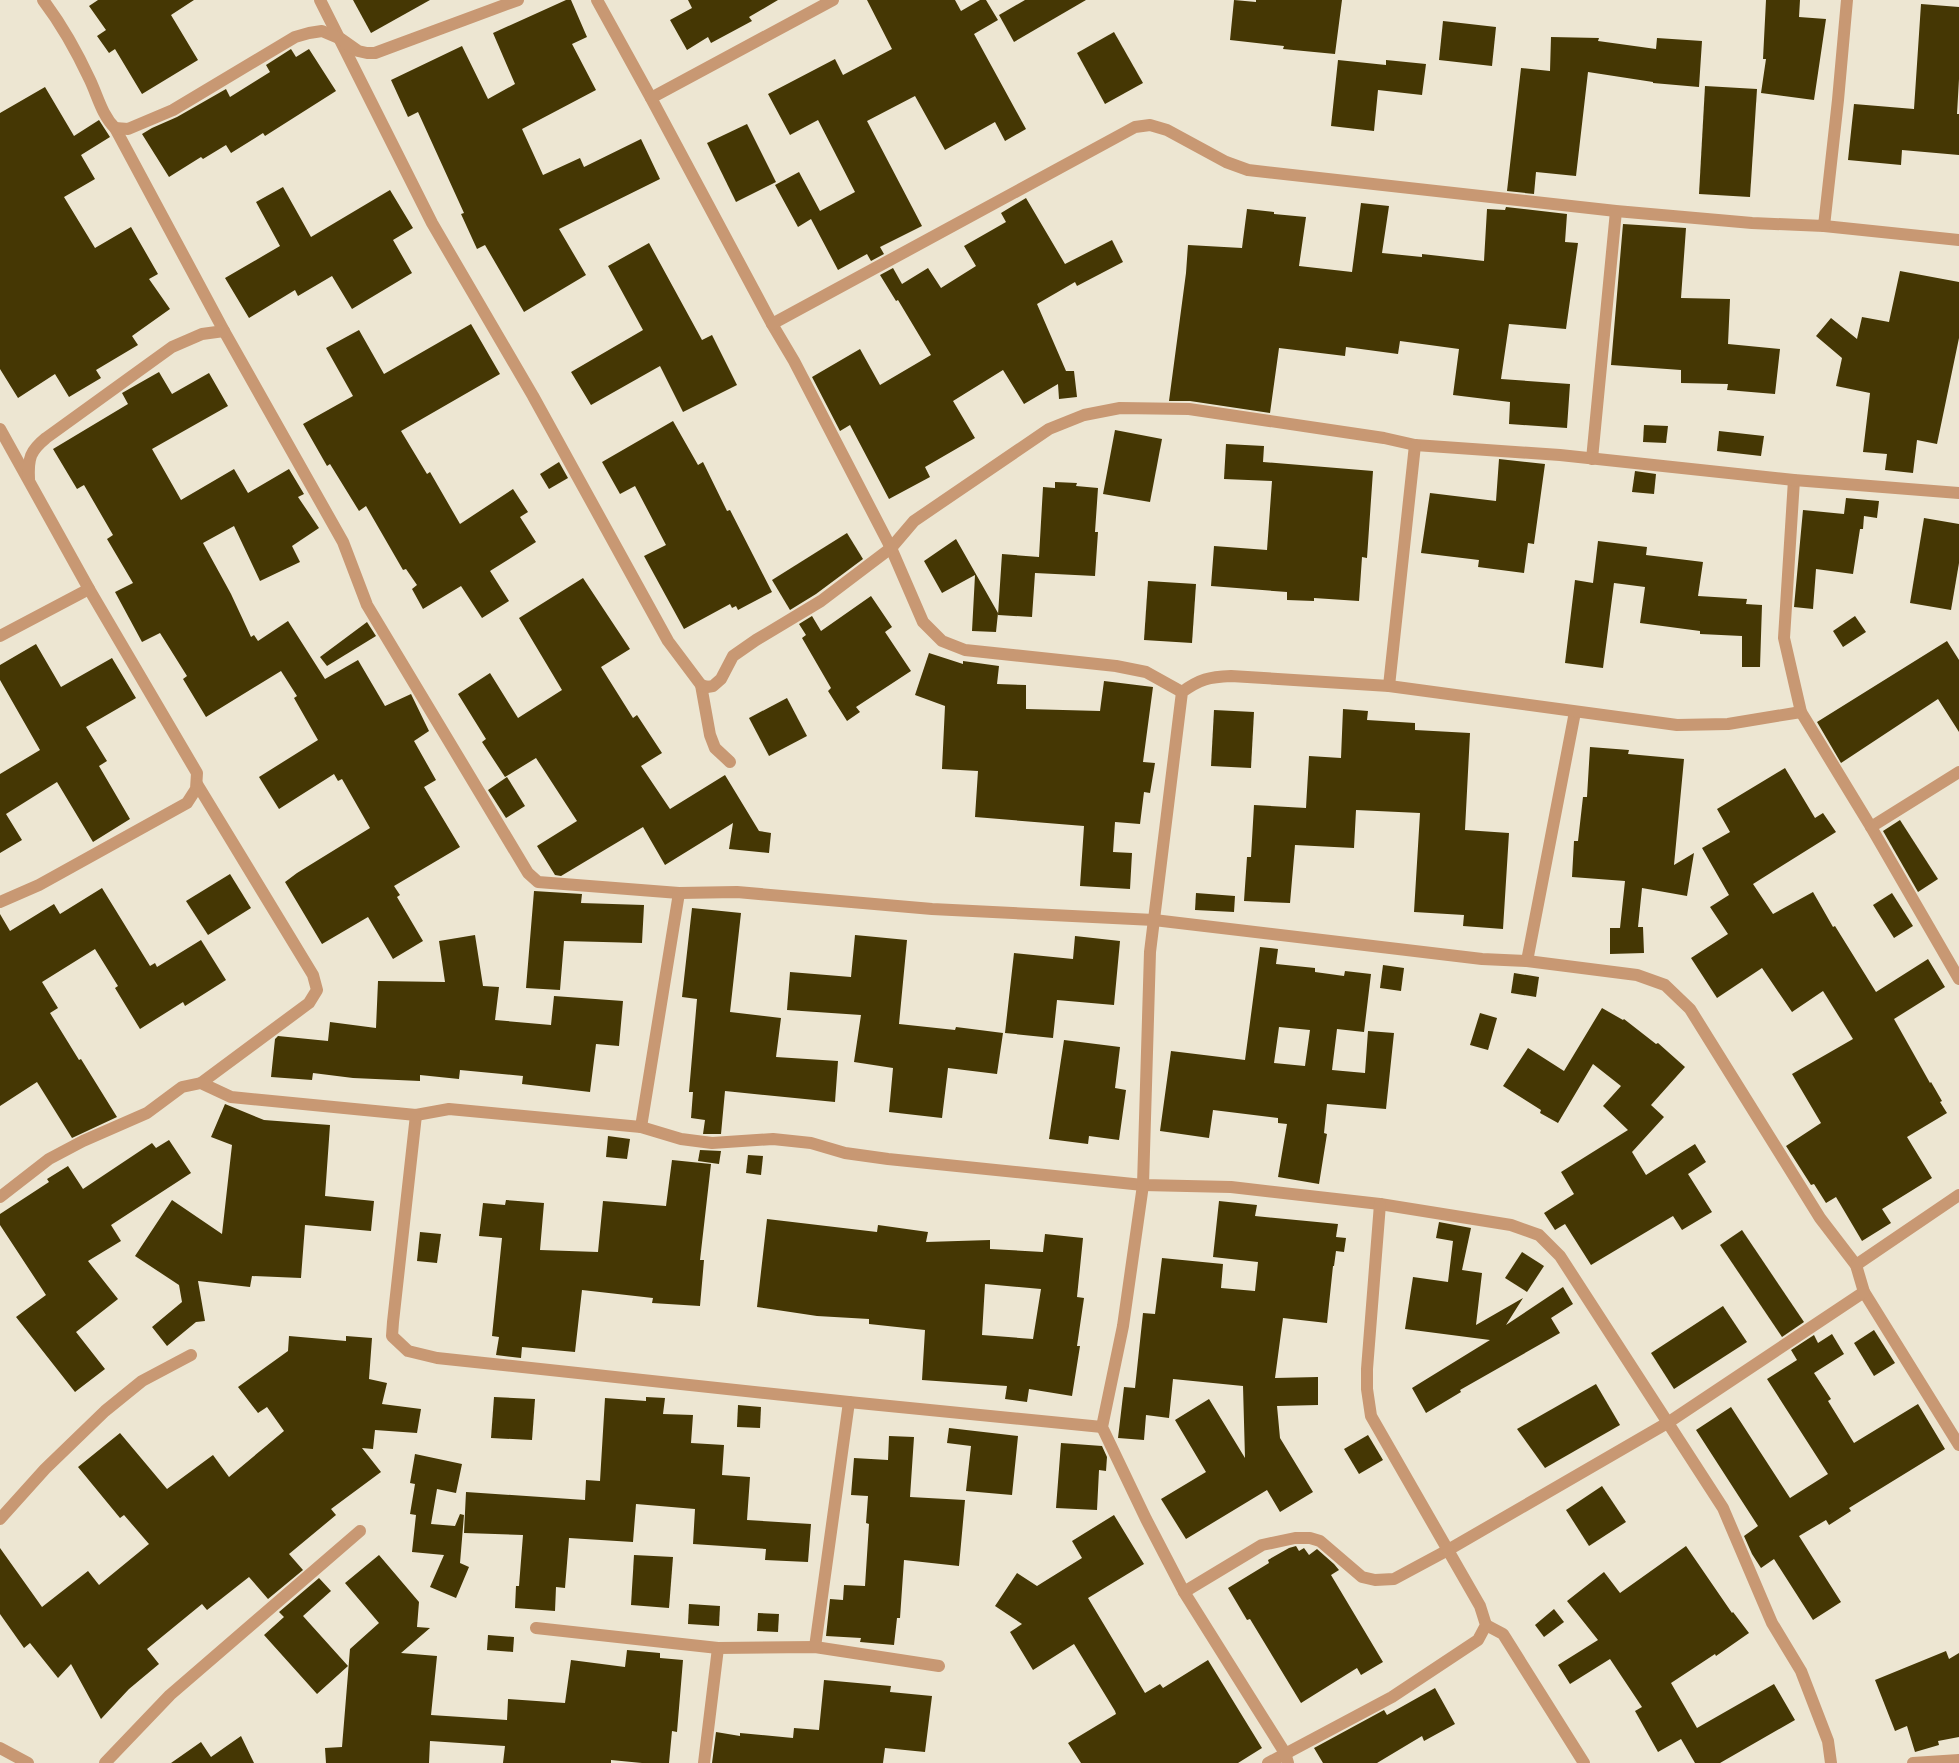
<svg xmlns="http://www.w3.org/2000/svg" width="1959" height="1763" font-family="'Fira Sans Condensed',sans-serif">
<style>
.building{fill:#453704;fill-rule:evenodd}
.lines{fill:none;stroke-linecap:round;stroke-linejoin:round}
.minor{stroke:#c89873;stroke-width:12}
.tertiary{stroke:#c89873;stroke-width:12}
</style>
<rect width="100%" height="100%" fill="#ede6d2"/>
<!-- building -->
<g class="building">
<polygon points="98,0 194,0 171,15 198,60 142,94 115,49 109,53 97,36 106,30 89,6"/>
<polygon points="353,0 430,0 371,33"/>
<polygon points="566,0 571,0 587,37 572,44 596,90 522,129 543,175 580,158 584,167 641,139 660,179 559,229 586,275 524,312 485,245 477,249 461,214 464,213 418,112 408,117 391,80 462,46 488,99 515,84 493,33"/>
<polygon points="688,0 778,0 749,17 752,21 711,43 708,37 687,50 670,20 692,8"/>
<polygon points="867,0 955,0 961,11 980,0 986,0 998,20 974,34 1026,129 1005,141 995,122 945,150 915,96 867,121 922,226 880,247 884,254 871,261 867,254 838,270 811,219 798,227 775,185 799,172 820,211 855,192 818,120 790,135 768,94 835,59 843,75 892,49"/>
<polygon points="1025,0 1086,0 1014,42 999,15"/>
<polygon points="1234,0 1256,2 1256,0 1342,0 1335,54 1283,49 1284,46 1230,40"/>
<polygon points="1766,0 1800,0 1799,17 1826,19 1814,100 1761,93 1766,59 1763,59"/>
<polygon points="1921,4 1959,7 1959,79 1957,114 1959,114 1959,155 1902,150 1901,165 1848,160 1854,104 1914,109"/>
<polygon points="1443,21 1496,27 1492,66 1439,60"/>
<polygon points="1114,32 1143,83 1105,104 1077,53"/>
<polygon points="1551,37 1599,38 1598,41 1656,49 1657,38 1702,41 1699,87 1653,83 1653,82 1588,72 1576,176 1536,172 1534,194 1507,191 1521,68 1550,71"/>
<polygon points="291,49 296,57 309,49 336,91 265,136 263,133 231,153 226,145 203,159 201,157 169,177 142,134 152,128 177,117 226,89 230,97 270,72 266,65"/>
<polygon points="1338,60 1386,65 1386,60 1426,64 1422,95 1378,90 1374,131 1331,126"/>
<polygon points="1705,86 1757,89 1750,197 1699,194"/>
<polygon points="45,87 74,136 99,120 110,137 81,155 95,179 64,197 95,248 131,227 158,274 149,279 170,309 132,336 138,345 96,370 101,378 69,397 55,374 18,398 0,369 0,113"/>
<polygon points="747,124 776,182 736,202 707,143"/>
<polygon points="283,187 311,237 390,190 413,228 393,240 412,273 352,309 332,276 298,296 295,290 249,318 225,278 280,246 256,202"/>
<polygon points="1026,198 1065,264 1112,240 1123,262 1077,286 1075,282 1037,304 1066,371 1074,371 1077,397 1059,399 1058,384 1024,404 1003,370 953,401 975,438 925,467 930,477 889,499 850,425 840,431 812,377 860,349 880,385 931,355 898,300 896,301 880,275 893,268 902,284 928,268 941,288 976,266 964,246 1006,222 1001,213"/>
<polygon points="1361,203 1389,206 1382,253 1422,257 1422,254 1484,261 1487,209 1505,210 1506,207 1567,214 1565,242 1578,243 1566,329 1509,324 1501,379 1570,384 1567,428 1509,424 1510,402 1453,395 1459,349 1400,341 1398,354 1346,347 1345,356 1279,348 1270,413 1190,401 1169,401 1186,273 1188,245 1242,248 1247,209 1274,212 1274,214 1306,217 1299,266 1352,272"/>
<polygon points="1623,224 1686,228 1681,298 1730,299 1728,344 1780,349 1775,394 1727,390 1728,384 1681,383 1681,370 1611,365"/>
<polygon points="649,243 702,340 712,335 737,385 683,412 660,366 591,405 571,372 643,330 608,266"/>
<polygon points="1900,271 1959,282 1959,338 1937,444 1917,440 1913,473 1885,470 1887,454 1863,452 1870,393 1836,386 1842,358 1816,336 1831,318 1857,339 1862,317 1889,322"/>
<polygon points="471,324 500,374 401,431 427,474 430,472 460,524 513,489 528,512 520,517 536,542 490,571 509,601 482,618 461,586 423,609 412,589 417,585 406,569 403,570 366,506 359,511 330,464 327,466 303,424 353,396 326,348 359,330 384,374"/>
<polygon points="159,372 172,394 209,373 228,406 152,449 181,500 234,469 248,493 289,469 304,494 298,497 319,528 292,546 300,562 260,581 234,526 203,543 231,594 251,637 254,635 258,641 288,621 325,679 358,660 385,706 411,694 429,731 414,741 436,780 424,787 460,847 394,886 400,895 397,897 423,941 393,959 368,917 322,944 285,882 297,873 370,828 342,779 338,781 334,774 279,809 259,777 318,740 294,698 297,696 281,671 206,717 183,679 187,676 160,633 142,642 115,592 133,583 107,539 113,535 84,485 77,489 53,449 128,404 122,393"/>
<polygon points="673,421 698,465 703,462 727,511 730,510 772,592 738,610 736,606 732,608 730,604 684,629 644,556 666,545 635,486 620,494 602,462"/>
<polygon points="1644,425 1668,426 1666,443 1643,442"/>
<polygon points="1115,430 1162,439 1150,502 1103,494"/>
<polygon points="1719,431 1764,436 1761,456 1717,451"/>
<polygon points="1226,444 1264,446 1263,462 1373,471 1367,558 1362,557 1359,601 1314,598 1314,601 1287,600 1287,592 1211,586 1214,546 1267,550 1272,481 1224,479"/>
<polygon points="1499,459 1545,464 1534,544 1528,543 1524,573 1478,567 1479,560 1421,553 1430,493 1496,501"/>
<polygon points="559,462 568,478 549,489 540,474"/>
<polygon points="1635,471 1656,474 1654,494 1632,492"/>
<polygon points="1055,482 1077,483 1076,486 1098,488 1095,532 1098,532 1095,576 1035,573 1032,617 998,615 1002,554 1039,557 1043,487 1055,488"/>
<polygon points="1846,498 1879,501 1877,518 1864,516 1863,529 1860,529 1853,574 1816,569 1813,609 1794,607 1803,510 1844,514"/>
<polygon points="1924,518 1959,524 1959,563 1951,610 1910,603"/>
<polygon points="847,533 863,559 816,594 790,610 772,580"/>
<polygon points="956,539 998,613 996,632 972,631 975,575 942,593 924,561"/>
<polygon points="1598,541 1647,547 1646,555 1703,562 1698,596 1747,599 1746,604 1762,605 1760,667 1742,667 1742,636 1700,634 1700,631 1640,623 1645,587 1614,583 1603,668 1565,663 1575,580 1593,583"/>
<polygon points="583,578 630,649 601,667 633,718 637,715 662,753 641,766 670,809 725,775 759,831 771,833 769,853 729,849 733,823 665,865 643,827 561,876 555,875 537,846 577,821 536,758 505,777 482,742 486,739 458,694 490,673 518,718 562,690 519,618"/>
<polygon points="1148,581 1196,584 1192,643 1144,640"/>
<polygon points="871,596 892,627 885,632 911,671 856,707 860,712 847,721 828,691 831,688 802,638 806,635 799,624 812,616 821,631"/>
<polygon points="1855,616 1866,632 1843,647 1833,631"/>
<polygon points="367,622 376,636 327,666 320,657"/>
<polygon points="1947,641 1959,660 1959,732 1938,699 1841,763 1817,722"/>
<polygon points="36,644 61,687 112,658 136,698 86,727 107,761 99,766 130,819 93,842 57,782 6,814 22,840 0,853 0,774 40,750 0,680 0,665"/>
<polygon points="929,653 963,664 963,661 999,666 997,684 1026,685 1026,709 1100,711 1104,681 1153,687 1143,762 1155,763 1150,793 1144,792 1140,824 1115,822 1113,852 1132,853 1130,889 1080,886 1084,826 975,817 978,771 942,769 945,706 915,695"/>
<polygon points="787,698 807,736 769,756 749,718"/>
<polygon points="1343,709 1368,711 1367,720 1415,723 1415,730 1470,733 1465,830 1509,833 1503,929 1463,926 1464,915 1414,912 1420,813 1356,810 1354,848 1295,845 1290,903 1244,901 1247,857 1251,857 1254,805 1306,808 1309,756 1341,758"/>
<polygon points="1214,710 1254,712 1251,768 1211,766"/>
<polygon points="1590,747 1629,750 1628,754 1684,759 1674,865 1694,853 1687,896 1642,888 1638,927 1643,927 1644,953 1610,954 1610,928 1620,928 1625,881 1572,877 1574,841 1578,841 1583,797 1587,797"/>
<polygon points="1785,768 1815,818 1823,813 1836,832 1753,884 1773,914 1813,892 1833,927 1835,926 1876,992 1928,959 1945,987 1894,1019 1930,1083 1931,1082 1942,1101 1940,1102 1947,1113 1907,1137 1932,1178 1882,1209 1891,1223 1862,1241 1836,1197 1826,1203 1814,1184 1811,1185 1786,1146 1821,1123 1792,1074 1853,1039 1823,991 1792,1012 1762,968 1717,998 1691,958 1728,934 1710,907 1729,895 1702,848 1730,832 1717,809"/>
<polygon points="507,777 525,806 506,818 488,790"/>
<polygon points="1900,820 1938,879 1918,892 1883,831"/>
<polygon points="230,874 251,908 208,935 186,901"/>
<polygon points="102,888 150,966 155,963 157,967 201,940 226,980 185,1006 183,1002 140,1029 115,988 118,986 95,949 42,982 58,1008 50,1013 79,1060 81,1059 117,1117 72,1138 37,1082 0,1106 0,914 10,931 54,904 60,914"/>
<polygon points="534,891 582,894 581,903 644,905 642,943 564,941 560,990 526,988"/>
<polygon points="1196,893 1235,896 1234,912 1195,910"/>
<polygon points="1892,893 1913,926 1894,938 1873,905"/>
<polygon points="692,908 741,913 730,1012 781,1018 776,1057 838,1061 835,1102 725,1091 721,1134 703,1134 705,1120 691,1118 693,1092 689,1092 697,999 682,997"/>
<polygon points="475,935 483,986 499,987 495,1020 551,1025 554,996 623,1001 619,1046 596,1044 590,1092 522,1084 523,1076 460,1070 459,1079 420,1075 420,1081 353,1078 313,1073 312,1080 271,1077 275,1039 278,1036 328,1041 330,1022 376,1028 378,981 445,982 439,941"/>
<polygon points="855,935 907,940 899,1024 955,1030 956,1027 1003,1033 997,1074 948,1068 942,1118 889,1112 893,1068 854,1062 861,1015 787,1010 790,972 851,977"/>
<polygon points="1075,936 1120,941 1114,1005 1057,1000 1053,1038 1005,1033 1014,953 1073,959"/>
<path d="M1260,947L1278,949L1276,964L1315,968V972L1344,976L1345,971L1371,974L1364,1032L1337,1029L1332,1070L1365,1073L1368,1031L1394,1033L1386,1109L1327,1104L1324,1133L1327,1134L1319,1184L1278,1177L1287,1124L1278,1123V1118L1213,1110L1209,1138L1160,1131L1171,1051L1245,1060ZM1279,1027L1310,1030L1305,1066L1274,1063Z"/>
<polygon points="1383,965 1404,968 1401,991 1380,988"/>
<polygon points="1514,973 1539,977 1536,997 1511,993"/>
<polygon points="1602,1008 1623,1020 1624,1019 1656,1044 1658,1043 1685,1067 1651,1105 1664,1117 1632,1152 1646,1175 1695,1144 1706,1162 1688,1174 1712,1212 1682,1230 1673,1216 1591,1265 1565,1224 1555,1230 1544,1213 1574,1194 1561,1172 1628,1130 1603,1106 1621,1086 1593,1064 1558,1123 1540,1113 1541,1110 1503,1086 1528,1048 1564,1071"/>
<polygon points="1480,1013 1497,1018 1488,1050 1470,1045"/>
<polygon points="1064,1040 1120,1047 1115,1088 1126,1090 1119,1140 1089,1136 1088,1144 1049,1139"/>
<polygon points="225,1104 264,1120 330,1125 325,1196 374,1201 371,1231 305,1225 301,1278 252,1276 250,1287 198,1281 205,1321 196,1322 167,1346 152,1327 182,1302 179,1285 135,1256 172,1200 222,1234 232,1145 211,1137"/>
<polygon points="608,1136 630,1139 627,1159 606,1157"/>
<polygon points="169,1140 191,1173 111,1225 121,1241 88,1261 118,1299 76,1332 105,1369 75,1392 16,1317 46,1295 0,1225 0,1214 49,1182 47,1179 68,1166 83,1189 152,1143 156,1148"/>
<polygon points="700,1150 721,1151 719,1164 698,1161"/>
<polygon points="748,1155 763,1156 761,1175 746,1173"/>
<polygon points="672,1160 711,1164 700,1260 704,1260 700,1306 652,1303 653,1298 582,1290 575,1352 522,1347 521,1358 496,1355 499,1337 492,1336 502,1238 479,1236 483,1203 505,1205 506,1200 544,1203 540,1250 598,1252 603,1201 666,1206"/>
<polygon points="1219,1201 1257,1205 1255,1216 1338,1224 1336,1237 1346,1238 1344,1252 1336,1251 1334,1266 1333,1266 1327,1323 1283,1318 1275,1378 1318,1377 1318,1405 1277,1406 1280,1438 1313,1492 1280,1512 1267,1490 1186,1539 1161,1499 1206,1472 1175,1420 1209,1399 1245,1458 1243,1386 1173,1379 1169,1418 1146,1415 1144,1440 1118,1438 1124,1387 1135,1388 1143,1313 1155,1314 1162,1258 1223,1264 1221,1288 1255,1291 1258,1262 1213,1257"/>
<path d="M767,1219L877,1232L878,1225L928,1232L926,1242L990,1240V1249L1043,1252L1045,1234L1083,1238L1077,1297L1084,1298L1077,1346H1080L1072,1396L1029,1389L1027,1402L1005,1399L1007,1386L922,1380L925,1330L869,1324V1319L817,1316L757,1307ZM985,1284L1041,1289L1033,1339L982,1335Z"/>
<polygon points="1439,1222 1471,1228 1462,1270 1482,1273 1476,1325 1523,1298 1506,1325 1563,1287 1573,1304 1551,1318 1560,1333 1460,1390 1461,1392 1426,1413 1412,1388 1490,1340 1405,1329 1413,1277 1448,1282 1453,1241 1436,1238"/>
<polygon points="1742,1230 1804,1322 1782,1337 1720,1245"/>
<polygon points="420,1232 441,1234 437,1263 417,1261"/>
<polygon points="1522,1252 1544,1266 1527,1292 1505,1278"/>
<polygon points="1723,1306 1747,1342 1674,1389 1651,1353"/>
<polygon points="1874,1330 1895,1363 1874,1376 1854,1343"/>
<polygon points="1832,1334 1844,1354 1814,1373 1831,1399 1828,1401 1854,1443 1918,1404 1945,1449 1849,1508 1851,1511 1829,1525 1826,1520 1799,1536 1841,1602 1813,1620 1774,1559 1761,1568 1752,1554 1744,1536 1758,1526 1696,1430 1731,1407 1790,1498 1828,1474 1767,1379 1797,1360 1791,1350 1814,1335 1818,1343"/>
<polygon points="289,1336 346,1341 346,1336 372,1338 369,1379 387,1383 382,1404 421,1409 417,1433 375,1430 373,1449 362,1448 381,1472 331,1509 336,1515 289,1554 303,1570 268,1599 249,1577 207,1610 202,1604 147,1649 159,1664 129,1689 101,1719 71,1664 58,1678 30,1643 24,1648 0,1614 0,1548 42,1607 88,1571 99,1585 149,1544 124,1515 120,1518 78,1467 120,1433 167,1489 213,1455 229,1477 284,1431 267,1407 258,1413 238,1387 288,1351"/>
<polygon points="1596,1384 1620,1425 1545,1468 1517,1429"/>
<polygon points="494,1397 535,1399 532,1440 491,1438"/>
<polygon points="646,1397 665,1398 663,1414 693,1415 691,1443 724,1445 722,1475 750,1477 747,1520 811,1524 808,1562 765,1560 766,1549 693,1544 695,1509 636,1504 633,1542 569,1538 565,1588 556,1587 555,1611 515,1608 516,1586 519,1586 523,1535 464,1533 466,1492 585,1500 586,1480 600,1481 605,1398 646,1401"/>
<polygon points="738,1405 761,1407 760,1428 737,1427"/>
<polygon points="949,1428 1018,1436 1012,1495 966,1491 971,1446 947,1443"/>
<polygon points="1368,1435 1383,1460 1359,1474 1344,1449"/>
<polygon points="889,1436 914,1437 910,1497 965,1500 959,1566 904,1560 900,1618 897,1618 894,1645 860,1642 861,1638 826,1636 830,1599 843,1600 844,1585 865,1586 869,1524 866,1523 868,1496 851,1495 854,1458 888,1460"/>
<polygon points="1061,1443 1102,1446 1107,1457 1106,1471 1099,1470 1097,1510 1056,1508"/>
<polygon points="415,1454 462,1464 456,1493 437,1489 431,1524 455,1526 460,1514 464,1515 460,1563 469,1567 456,1598 430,1587 444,1555 412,1552 416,1515 410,1514 415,1484 410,1483"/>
<polygon points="1602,1486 1626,1522 1589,1546 1566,1510"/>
<polygon points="1114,1515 1144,1564 1088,1598 1145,1693 1160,1684 1163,1688 1208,1660 1262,1748 1238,1763 1081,1763 1068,1743 1116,1714 1115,1711 1074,1644 1033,1670 1010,1632 1022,1624 995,1606 1017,1573 1037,1586 1082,1558 1072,1541"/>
<polygon points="1296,1546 1299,1551 1304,1548 1309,1555 1317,1549 1334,1564 1339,1570 1331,1575 1383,1662 1361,1675 1357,1668 1301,1703 1250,1619 1247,1620 1228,1588 1269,1563 1268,1560 1289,1548"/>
<polygon points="1686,1546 1732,1613 1733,1612 1749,1633 1716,1656 1715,1654 1671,1683 1697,1728 1774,1684 1795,1720 1720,1763 1695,1763 1681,1739 1658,1752 1635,1711 1642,1707 1610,1659 1570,1684 1558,1665 1598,1640 1567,1601 1604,1572 1620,1593"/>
<polygon points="379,1555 419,1602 417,1627 430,1628 401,1653 437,1656 431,1715 507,1720 508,1699 565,1703 571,1660 625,1667 627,1650 660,1653 660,1658 683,1660 677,1732 672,1731 669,1763 642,1763 611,1760 611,1763 503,1763 505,1746 430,1741 429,1763 326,1763 325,1748 342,1747 350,1649 379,1623 345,1583"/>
<polygon points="634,1555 673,1557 669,1608 631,1605"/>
<polygon points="319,1578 331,1591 303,1616 348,1666 317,1694 264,1635 284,1617 279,1612"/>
<polygon points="689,1604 720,1606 719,1626 688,1624"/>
<polygon points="1554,1609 1564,1622 1544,1637 1535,1625"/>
<polygon points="758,1613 779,1614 778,1632 757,1631"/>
<polygon points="488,1635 514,1637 513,1652 487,1650"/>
<polygon points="1946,1651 1949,1659 1959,1653 1959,1737 1938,1741 1939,1745 1915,1752 1907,1726 1895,1731 1875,1680"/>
<polygon points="824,1680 891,1686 890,1692 932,1696 925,1752 885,1748 883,1763 712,1763 716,1732 740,1736 740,1733 793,1738 794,1728 819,1730"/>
<polygon points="1435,1688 1455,1724 1424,1741 1422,1736 1377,1763 1323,1763 1314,1748 1384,1710 1387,1715"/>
<polygon points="241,1736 254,1763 171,1763 201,1742 211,1757"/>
</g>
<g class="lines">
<!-- minor -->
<g class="minor">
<path d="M43,0C62,25 77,52 90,80C98,97 102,115 115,128L224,331L343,542L367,605L528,873L538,882L679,893L737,892L932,909L1154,920L1482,959L1527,961L1637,975L1665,985L1690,1009L1820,1218L1856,1265L1864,1292L1959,1445"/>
<polyline points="320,0 432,223 533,396 668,641 701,685 710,735 715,748 730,762"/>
<polyline points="597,0 651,98 772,324 794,361 891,548 923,622 942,641 965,650 1116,666 1146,672 1182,692"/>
<polyline points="651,98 833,0"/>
<polyline points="115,128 128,129 173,110 295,37 309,33 322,31 341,39 358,51 367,53 375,53 518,0"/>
<polyline points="1824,226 1959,240"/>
<polyline points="772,324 1135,127 1150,125 1167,130 1226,162 1248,170 1616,211 1752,223 1824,226 1838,100 1847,0"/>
<polyline points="0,429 89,589 197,773 196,789 187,803 39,885 0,902"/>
<polyline points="1592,459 1616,211"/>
<path d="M29,479C28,458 30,451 46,438L172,347L202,334L224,331"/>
<polyline points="1794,480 1784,638 1801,712 1871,827 1959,979"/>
<polyline points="0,636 89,589"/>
<polyline points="701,685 707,687 713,686 721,679 733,656 756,640 821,601 891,548 914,521 1049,429 1084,415 1120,408 1189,409 1384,438 1415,445 1560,455 1794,480 1959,493"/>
<polyline points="1389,686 1415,445"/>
<polyline points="197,784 313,975 317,990 309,1003 201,1083"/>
<polyline points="1871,827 1959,772"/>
<polyline points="1527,961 1575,712"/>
<polyline points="416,1115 393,1322 392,1336 408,1351 437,1358 849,1402 1102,1427"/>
<polyline points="641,1127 679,893"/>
<polyline points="0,1197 49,1159 83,1141 147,1113 182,1087 201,1083 231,1097 416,1115 449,1109 641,1127 681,1139 712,1143 773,1139 811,1143 845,1153 888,1159 1143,1185 1231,1187 1380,1204 1511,1225 1539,1235 1560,1256 1723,1508 1772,1623 1801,1671 1828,1741 1831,1763"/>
<polyline points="1856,1265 1959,1195"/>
<polyline points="0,1519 45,1469 105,1411 142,1381 191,1355"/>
<polyline points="1184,1592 1262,1545 1295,1538 1310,1538 1320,1541 1362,1577 1375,1580 1394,1579 1448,1550 1669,1422 1864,1292"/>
<polyline points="1486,1625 1503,1634 1584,1763"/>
<polyline points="536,1628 718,1648 815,1647 939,1666"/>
<polyline points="815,1647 849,1402"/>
<polyline points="105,1763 170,1695 360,1531"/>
<polyline points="704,1763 718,1648"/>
<polyline points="1268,1763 1392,1697 1478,1640 1486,1625 1480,1606 1371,1416 1367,1389 1367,1369 1380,1204"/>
<path d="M1288,1763L1285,1753L1184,1592L1146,1519L1102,1427L1123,1326L1143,1185L1150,952L1182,692C1200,679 1209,677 1231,676L1389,686L1677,725L1728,724L1801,712"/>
<polyline points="1913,1763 1959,1760"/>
</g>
<!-- tertiary -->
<polyline class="tertiary" points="0,1748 28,1763"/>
</g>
</svg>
